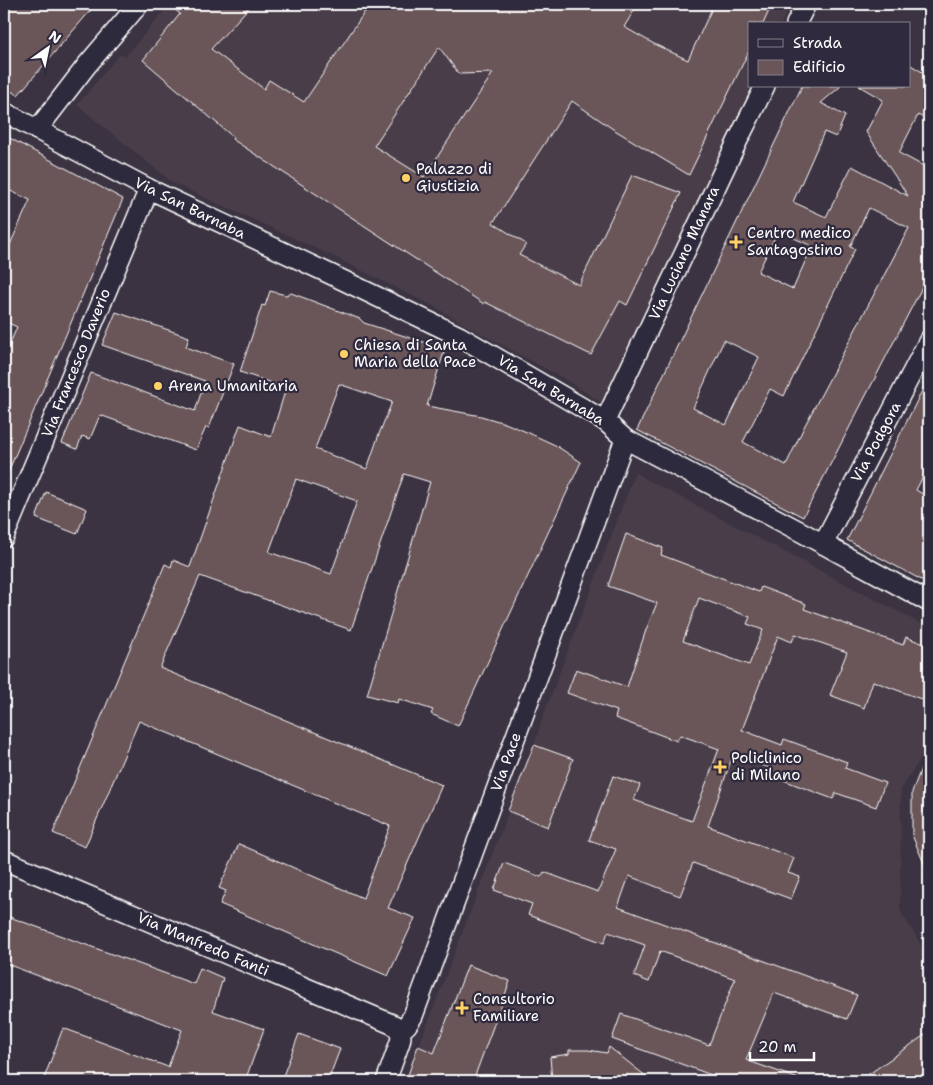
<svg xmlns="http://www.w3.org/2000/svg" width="933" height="1085" font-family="'Shantell Sans',sans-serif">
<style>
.built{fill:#493d49}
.building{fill:#6a5558;stroke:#fff;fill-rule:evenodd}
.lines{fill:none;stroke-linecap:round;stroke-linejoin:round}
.minor-casing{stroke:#fff;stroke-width:22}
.minor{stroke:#2f2a3d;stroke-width:19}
.poi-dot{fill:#ffd166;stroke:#2f2a3d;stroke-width:2}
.labels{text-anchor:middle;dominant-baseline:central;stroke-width:4.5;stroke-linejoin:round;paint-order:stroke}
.poi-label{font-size:15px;fill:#fff;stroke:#2f2a3d;text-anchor:start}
.street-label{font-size:15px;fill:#fff;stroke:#2f2a3d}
</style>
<rect width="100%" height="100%" fill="#3b3342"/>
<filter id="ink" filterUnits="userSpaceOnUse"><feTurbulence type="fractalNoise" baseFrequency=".02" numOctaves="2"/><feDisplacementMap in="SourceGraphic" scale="10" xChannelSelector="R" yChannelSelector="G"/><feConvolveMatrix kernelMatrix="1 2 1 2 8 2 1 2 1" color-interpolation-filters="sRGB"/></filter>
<g filter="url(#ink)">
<!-- built -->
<g class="built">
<polygon points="170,4 790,4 781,24 749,24 749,86 752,86 602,403 563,378 469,327 433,306 328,254 173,183 77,105 119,55 126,56"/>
<polygon points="635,473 929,628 929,745 901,789 900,910 929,958 929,1081 498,1081 419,1046 534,745 544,714"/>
</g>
<!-- building -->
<g class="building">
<polygon points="4,4 96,4 18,95 4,87"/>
<path d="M169,4H252L211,49L264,89L269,80L304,102L370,4H638L624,27L654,44L688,60L714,4H772L763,24H749V51L689,175L613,129L572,101L493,223L526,244L519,255L579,285L632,175L681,193L627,305L620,301L591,355L485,302L484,304L232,139L233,137L143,60L180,14ZM439,47L459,74L493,73L424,177L374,146Z"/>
<path d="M909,64L929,76V121L918,115L899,153L929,169V274L803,517L637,430L802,86H841L821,103L845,116L836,137L824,132L793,202L826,217L852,166L908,196L866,132L883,100L859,86H909ZM869,208L909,228L804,427L786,465L743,442L770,389L784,396L855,249L850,247ZM778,231L812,246L793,289L758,272ZM724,340L759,357L726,425L693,408Z"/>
<polygon points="4,135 123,199 4,482 4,357 17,327 4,321 4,258 30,200 4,188"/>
<path d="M270,291L286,295L291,293L360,319L364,323L445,349L427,406L481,416L505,423L529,433L555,445L581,462L458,726L431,714L433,710L399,699L398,703L367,695L430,482L404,474L351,630L200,576L160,668L442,785L388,908L415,918L388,976L220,904L226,891L219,888L239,844L363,898L390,826L139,721L85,847L53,833L165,564L171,567L173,560L190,567L240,425L271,437L286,388L240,372L262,305L265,306ZM339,384L392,402L379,434L367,469L315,449ZM296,479L357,501L331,574L269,552Z"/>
<polygon points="116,312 189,337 186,347 234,364 209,428 206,427 196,450 100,415 90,439 82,436 77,449 62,443 91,373 195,411 205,381 102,345"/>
<polygon points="929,377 929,465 916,490 929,498 929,584 847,540"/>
<polygon points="46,492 87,509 77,534 36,518"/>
<path d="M626,534L663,548L661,555L759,592L761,587L806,604L804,609L903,645L906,637L929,646V702L873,681L864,708L830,695L847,652L795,634L792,642L778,636L742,730L782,745L784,739L847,762L845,768L885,783L876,807L836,793L833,799L770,775L773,769L733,755L708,826L794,858L788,873L800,877L791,899L693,863L680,896L629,876L618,907L857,995L847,1019L774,993L746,1060L799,1079V1081H728L612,1039L621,1014L709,1045L735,979L660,951L649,982L634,976L645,945L608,932L604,943L528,915L532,904L494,890L504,863L541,877L544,872L598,892L616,849L589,840L613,776L640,785L634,800L692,821L719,749L680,735L677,741L615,718L617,711L567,693L576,669L627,687L646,630L657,603L608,586ZM699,598L750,617L747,624L763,630L749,665L683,641Z"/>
<polygon points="534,745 573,759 548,827 508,811"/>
<polygon points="928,751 929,751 929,875 912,835 912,792"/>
<polygon points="4,915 194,984 200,968 223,978 213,1011 264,1029 245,1081 43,1081 63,1028 168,1067 182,1030 4,963"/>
<polygon points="468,965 510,981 473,1081 406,1081 418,1046 434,1053"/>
<polygon points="929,1032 929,1081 859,1081"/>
<polygon points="299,1034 340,1049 328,1081 281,1081"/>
<polygon points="609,1047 652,1081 552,1081 550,1057 569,1054 569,1050 588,1050 607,1053"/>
</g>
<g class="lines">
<defs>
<g id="minor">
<polyline points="796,24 806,4"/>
<polyline points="4,112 149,189 330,274 459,336 605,421 625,439 803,533 929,602"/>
<polyline points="37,130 87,65 139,4"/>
<polyline points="605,421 738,140 765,86"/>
<polyline points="4,537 149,189"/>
<polyline points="823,544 929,340"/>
<polyline points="4,860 394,1025 400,1031"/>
<polyline points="400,1031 407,1025 413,1016 625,439"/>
<polyline points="386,1081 400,1042 401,1037 400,1031"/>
</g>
</defs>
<!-- minor casing -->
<use href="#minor" class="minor-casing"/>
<!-- minor -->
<use href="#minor" class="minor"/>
</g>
</g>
<!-- markers -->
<g class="poi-dot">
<circle cx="406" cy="178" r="5"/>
<path d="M733.5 234.5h5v5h5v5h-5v5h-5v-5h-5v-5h5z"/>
<circle cx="344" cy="354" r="5"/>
<circle cx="158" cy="386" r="5"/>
<path d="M717.5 759.5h5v5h5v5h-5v5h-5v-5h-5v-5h5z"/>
<path d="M459.5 1000.5h5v5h5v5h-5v5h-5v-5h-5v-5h5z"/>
</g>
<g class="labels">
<!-- poi labels -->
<g class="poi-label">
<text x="416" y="169">Palazzo di<tspan x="416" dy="17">Giustizia</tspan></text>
<text x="747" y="233">Centro medico<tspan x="747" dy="17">Santagostino</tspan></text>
<text x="354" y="345">Chiesa di Santa<tspan x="354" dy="17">Maria della Pace</tspan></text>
<text x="168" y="386">Arena Umanitaria</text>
<text x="731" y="758">Policlinico<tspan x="731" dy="17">di Milano</tspan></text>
<text x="473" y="999">Consultorio<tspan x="473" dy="17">Familiare</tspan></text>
</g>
<!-- street labels -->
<g class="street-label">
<text transform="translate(190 208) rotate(26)">Via San Barnaba</text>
<text transform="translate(684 253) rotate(-65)">Via Luciano Manara</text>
<text transform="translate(76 363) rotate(-68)">Via Francesco Daverio</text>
<text transform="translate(551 390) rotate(31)">Via San Barnaba</text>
<text transform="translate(876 442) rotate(-62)">Via Podgora</text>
<text transform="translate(506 762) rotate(-70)">Via Pace</text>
<text transform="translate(203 944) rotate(23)">Via Manfredo Fanti</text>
</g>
</g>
<!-- margin -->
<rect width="933" height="1085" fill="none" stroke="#2f2a3d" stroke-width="20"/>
<rect x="10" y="10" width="913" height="1065" fill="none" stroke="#fff" stroke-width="2" filter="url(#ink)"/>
<!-- legend -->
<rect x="748" y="22" width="162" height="65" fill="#2f2a3d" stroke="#827f8b"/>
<rect x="758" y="39" width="25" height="8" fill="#2f2a3d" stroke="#827f8b"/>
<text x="793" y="48" font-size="15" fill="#ffffff">Strada</text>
<rect x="758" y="60" width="25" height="15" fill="#6a5558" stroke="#827f8b"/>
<text x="793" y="72" font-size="15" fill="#ffffff">Edificio</text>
<!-- north arrow -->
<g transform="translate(48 48) rotate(33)" stroke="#2f2a3d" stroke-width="4" paint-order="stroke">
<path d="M0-4L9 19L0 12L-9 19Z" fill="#ffffff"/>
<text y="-8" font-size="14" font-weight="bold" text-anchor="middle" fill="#ffffff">N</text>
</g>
<!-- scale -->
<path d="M750 1052v8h64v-8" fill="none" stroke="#ffffff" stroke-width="2.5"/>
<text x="758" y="1052" font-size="15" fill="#ffffff" stroke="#2f2a3d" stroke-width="4" paint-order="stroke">20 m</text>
</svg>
